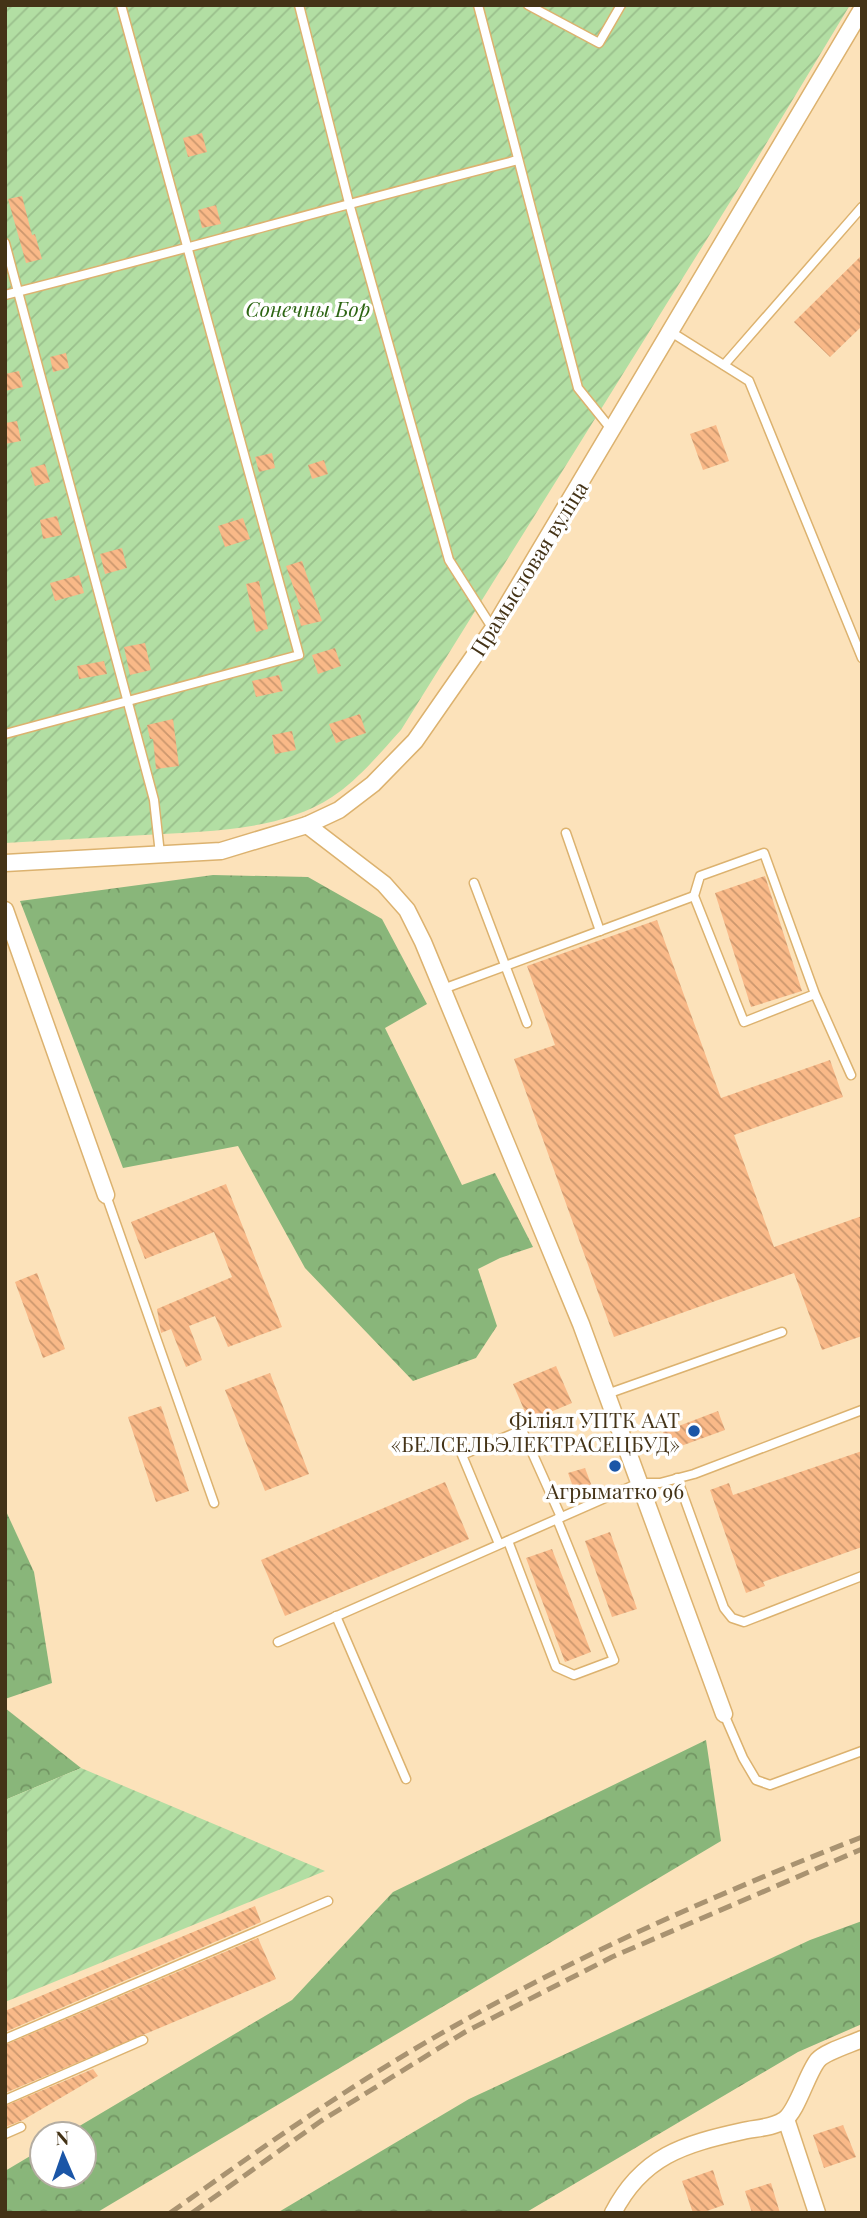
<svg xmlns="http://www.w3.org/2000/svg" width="867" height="2218" font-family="'Playfair Display',serif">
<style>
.forest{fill:url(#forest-crowns)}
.garden{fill:url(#garden-furrows)}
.building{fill:url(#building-back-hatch)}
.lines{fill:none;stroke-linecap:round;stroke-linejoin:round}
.service-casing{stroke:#dcb26f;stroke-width:11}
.minor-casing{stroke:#dcb26f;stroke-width:19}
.service{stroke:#fff;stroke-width:8}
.minor{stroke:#fff;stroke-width:16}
.rail{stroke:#a99371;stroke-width:5;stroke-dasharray:14 7;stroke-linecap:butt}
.poi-dot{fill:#1b56a7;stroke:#fff;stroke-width:2.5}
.labels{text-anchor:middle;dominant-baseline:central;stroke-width:7;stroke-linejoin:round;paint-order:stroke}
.park-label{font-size:21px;font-style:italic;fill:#2d6513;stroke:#fff}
.street-label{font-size:21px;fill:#443317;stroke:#fff}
.poi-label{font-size:21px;fill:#443317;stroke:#fff;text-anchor:end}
</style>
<defs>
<pattern id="forest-crowns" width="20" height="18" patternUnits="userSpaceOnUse" patternTransform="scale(1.75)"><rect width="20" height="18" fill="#89b67a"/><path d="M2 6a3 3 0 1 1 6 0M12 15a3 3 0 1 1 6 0" fill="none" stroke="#729563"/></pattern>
<pattern id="garden-furrows" width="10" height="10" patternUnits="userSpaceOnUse" patternTransform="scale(1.75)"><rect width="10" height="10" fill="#b2dea3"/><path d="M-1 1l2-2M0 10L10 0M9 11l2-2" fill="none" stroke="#9abf8c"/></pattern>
<pattern id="building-back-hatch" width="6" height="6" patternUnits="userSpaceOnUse" patternTransform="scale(1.75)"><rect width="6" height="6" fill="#f9b988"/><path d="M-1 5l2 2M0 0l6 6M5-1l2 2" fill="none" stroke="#cb976e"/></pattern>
</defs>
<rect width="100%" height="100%" fill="#fce2ba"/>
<!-- forest -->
<g class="forest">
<polygon points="213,875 308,877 382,919 427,1004 385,1028 462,1185 495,1173 533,1247 500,1258 478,1269 497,1326 476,1358 413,1381 305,1268 238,1146 123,1168 20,901"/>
<polygon points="5,1509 34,1572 52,1683 5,1699"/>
<polygon points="5,1708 81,1768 5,1800"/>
<polygon points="706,1740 721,1841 96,2213 5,2213 5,2171 42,2149 42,2176 84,2176 84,2134 66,2134 292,2000 393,1892"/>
<polygon points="862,1921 862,2024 798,2052 525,2213 277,2213 469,2099 810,1940"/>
</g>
<!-- garden -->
<g class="garden">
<path d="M5,5H850L755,162L401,730C380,753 358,780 332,797C278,832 206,831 145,835C98,838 52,840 5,843Z"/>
<polygon points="81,1768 325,1871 5,2002 5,1800"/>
</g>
<!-- building -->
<g class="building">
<polygon points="202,133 207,152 188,157 183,138"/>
<polygon points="22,196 32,235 35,234 42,259 26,263 8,199"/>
<polygon points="216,205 221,224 202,228 198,210"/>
<polygon points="862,255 862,326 830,357 794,322"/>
<polygon points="66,353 69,368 53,372 50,357"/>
<polygon points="19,371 23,387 5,391 5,374"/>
<polygon points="17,421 21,441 5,444 5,423"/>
<polygon points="716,425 729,461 703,470 690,434"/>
<polygon points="272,453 275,468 259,472 255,457"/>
<polygon points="324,460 328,474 312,479 308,465"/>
<polygon points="45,464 50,482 35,486 30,468"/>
<polygon points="57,516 62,535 43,539 40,520"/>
<polygon points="243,518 250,539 225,547 218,526"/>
<polygon points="122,548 127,568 105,574 100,554"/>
<polygon points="302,561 322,621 301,626 297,610 301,609 286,566"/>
<polygon points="79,575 84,593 55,601 50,583"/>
<polygon points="259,581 268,629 256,632 246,584"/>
<polygon points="145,643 151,670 130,675 124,647"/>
<polygon points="335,648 341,666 318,674 312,655"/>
<polygon points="104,661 107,674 79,679 77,666"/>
<polygon points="279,675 283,691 256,697 252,681"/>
<polygon points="360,714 366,733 336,743 329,724"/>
<polygon points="173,719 179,766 156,769 153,739 150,739 147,725"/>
<polygon points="292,731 296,750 275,754 272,735"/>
<polygon points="765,876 802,991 751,1007 715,893"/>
<polygon points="657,920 721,1098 830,1060 843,1097 734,1135 774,1247 862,1216 862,1336 822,1350 794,1273 614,1337 514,1059 555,1045 527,966"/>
<polygon points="226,1184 282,1327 228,1347 215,1316 189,1326 202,1360 186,1367 171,1329 161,1333 157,1309 232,1277 214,1232 145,1259 131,1222"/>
<polygon points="37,1273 65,1349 43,1358 15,1282"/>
<polygon points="556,1366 572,1403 529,1421 513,1384"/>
<polygon points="270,1373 309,1474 265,1491 225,1390"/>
<polygon points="161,1406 189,1491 156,1502 128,1417"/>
<polygon points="718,1411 725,1430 670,1450 663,1432"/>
<polygon points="862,1451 862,1547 763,1582 765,1586 746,1593 710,1490 729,1483 733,1495"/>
<polygon points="585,1468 594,1492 577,1498 568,1473"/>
<polygon points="445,1482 469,1539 285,1616 261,1560"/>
<polygon points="610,1532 637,1609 612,1617 585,1541"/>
<polygon points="552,1549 591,1652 565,1662 526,1558"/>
<polygon points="255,1906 261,1922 5,2032 5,2011"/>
<polygon points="258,1938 276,1979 5,2093 5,2045"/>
<polygon points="93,2069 98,2076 23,2120 5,2127 5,2106"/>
<polygon points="843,2125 856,2157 824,2168 813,2135"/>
<polygon points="713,2170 724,2205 701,2213 693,2213 682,2181"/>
<polygon points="771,2183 780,2213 752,2213 745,2191"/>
</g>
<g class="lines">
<defs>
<g id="service">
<polyline points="299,5 349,203 449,560 493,629"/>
<polyline points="478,5 578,388 611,429"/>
<polyline points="528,5 599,43 621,5"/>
<polyline points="5,243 154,800 160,854"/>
<path d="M5,295C177,252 347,203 518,160"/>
<polyline points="671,332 749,381 862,658"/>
<polyline points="724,365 862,207"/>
<polyline points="5,734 299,655 121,5"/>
<polyline points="566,833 600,931"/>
<polyline points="474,883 527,1023"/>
<polyline points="443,989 694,896"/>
<polyline points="815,994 744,1022 694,896 700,876 764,853 815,994 851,1075"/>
<polyline points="106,1195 214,1503"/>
<polyline points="607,1394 782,1332"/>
<polyline points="677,1478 724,1608 732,1618 744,1622 862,1576"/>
<polyline points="508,1541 556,1667 574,1675 614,1660 557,1519"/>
<polyline points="499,1544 462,1455 522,1430 561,1517"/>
<polyline points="336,1616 406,1779"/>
<polyline points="278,1642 639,1483 660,1483 694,1474 862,1410"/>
<polyline points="724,1714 743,1758 756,1780 770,1785 862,1751"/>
<polyline points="5,2039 328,1901"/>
<polyline points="5,2100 143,2040"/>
<polyline points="5,2134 21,2127"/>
</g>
<g id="minor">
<polyline points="307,825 384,884 407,910 423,942 581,1324 724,1714"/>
<polyline points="5,863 221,851 307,825 339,810 373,784 415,741 493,629 862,9"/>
<polyline points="5,910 106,1195"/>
<polyline points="786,2119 817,2213"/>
<path d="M613,2213C642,2156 684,2144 743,2131C756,2128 773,2128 784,2120C797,2112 807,2073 818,2060C825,2052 851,2044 862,2039"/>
</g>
</defs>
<!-- service casing -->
<use href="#service" class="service-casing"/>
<!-- minor casing -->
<use href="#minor" class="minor-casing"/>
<!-- service -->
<use href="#service" class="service"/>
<!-- minor -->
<use href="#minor" class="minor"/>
<!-- rail -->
<g class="rail">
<path d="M170,2213C263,2147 357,2080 458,2024C587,1951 724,1891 862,1837"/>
<polyline points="192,2213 321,2121 465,2032 612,1957 862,1849"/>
</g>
</g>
<!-- markers -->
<g class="poi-dot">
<circle cx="694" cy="1431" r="7"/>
<circle cx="615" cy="1466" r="7"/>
</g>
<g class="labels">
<!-- park labels -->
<g class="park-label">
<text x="308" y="308">Сонечны Бор</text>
</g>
<!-- street labels -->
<g class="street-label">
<text transform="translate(528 568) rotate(-58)">Прамысловая вуліца</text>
</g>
<!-- poi labels -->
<g class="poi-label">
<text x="680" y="1419">Філіял УПТК ААТ<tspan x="680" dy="24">«БЕЛСЕЛЬЭЛЕКТРАСЕЦБУД»</tspan></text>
<text x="615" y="1490" text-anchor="middle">Агрыматко 96</text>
</g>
</g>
<!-- border -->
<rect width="867" height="2218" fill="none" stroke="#443317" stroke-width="14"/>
<!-- north arrow -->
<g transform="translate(63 2155) rotate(358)"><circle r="33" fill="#ffffff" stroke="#b4ada2" stroke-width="2"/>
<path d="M0-5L12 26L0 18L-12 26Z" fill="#1b56a7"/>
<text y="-10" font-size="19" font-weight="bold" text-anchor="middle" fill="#443317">N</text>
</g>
</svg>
